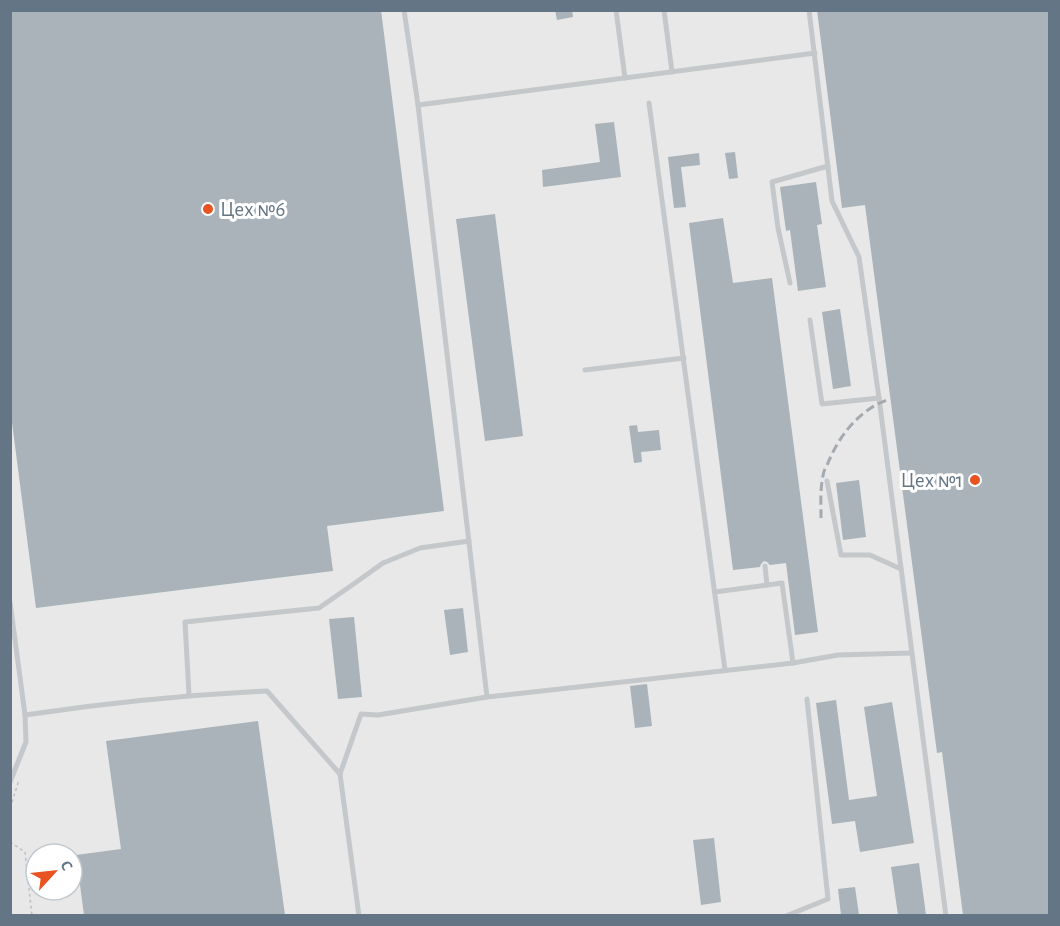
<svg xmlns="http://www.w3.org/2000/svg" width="1060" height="926" font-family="'Alegreya Sans',sans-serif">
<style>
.built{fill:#e7e8e7;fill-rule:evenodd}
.building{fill:#aab3b9}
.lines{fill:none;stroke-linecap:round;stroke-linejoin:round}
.path{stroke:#bdc0c2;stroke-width:1.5;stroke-dasharray:3 3;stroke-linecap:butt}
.service{stroke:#c4c8cb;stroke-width:5}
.rail{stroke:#a4aab0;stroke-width:3;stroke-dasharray:9 4.5;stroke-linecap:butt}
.poi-dot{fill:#e95221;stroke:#fff;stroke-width:2}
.labels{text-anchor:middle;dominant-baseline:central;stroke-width:6;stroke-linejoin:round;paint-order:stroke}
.poi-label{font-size:21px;fill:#647685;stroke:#fff;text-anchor:start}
</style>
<rect width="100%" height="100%" fill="#f7f7f3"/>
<!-- built -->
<path class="built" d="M10,11H1049V915H11ZM36,854H72V890H36Z"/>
<!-- building -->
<g class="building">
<polygon points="10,10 381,10 444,511 327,526 333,571 36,608 10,407"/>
<polygon points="555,10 572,10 573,17 557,20"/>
<polygon points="817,10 1050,10 1050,915 963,915 942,752 937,753 865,205 842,208"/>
<polygon points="614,122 621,177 543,187 542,170 600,162 595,124"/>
<polygon points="735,152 738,178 729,179 725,153"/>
<polygon points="699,153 700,165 681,167 686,207 674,208 668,157"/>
<polygon points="816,182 822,224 817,225 826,287 798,291 790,230 786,231 780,187"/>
<polygon points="495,214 523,436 485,441 456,219"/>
<polygon points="723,218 733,283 772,278 818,632 795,635 786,563 770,565 767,562 764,561 761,564 760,567 733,570 689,223"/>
<polygon points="840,309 851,386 833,389 822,312"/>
<polygon points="637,425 638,432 659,430 661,450 641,452 642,462 634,463 629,426"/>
<polygon points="859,480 866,537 843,540 836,483"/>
<polygon points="463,608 468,652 450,655 444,610"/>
<polygon points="354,617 362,697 338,699 329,619"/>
<polygon points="647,684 652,726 635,728 630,686"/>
<polygon points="836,700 849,800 877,796 864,707 892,702 914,843 860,852 855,821 832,824 816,703"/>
<polygon points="258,721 285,915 84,915 76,855 121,849 106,741"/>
<polygon points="714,838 721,902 701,905 693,840"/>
<polygon points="919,863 926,915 898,915 891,867"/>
<polygon points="855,887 859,915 841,915 838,889"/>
</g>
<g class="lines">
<!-- path -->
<g class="path">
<polyline points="10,808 19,780"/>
<polyline points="10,842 25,852 32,916"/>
</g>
<!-- service -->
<g class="service">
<polyline points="404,10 418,105 487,697"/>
<polyline points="616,10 625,78"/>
<polyline points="664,10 672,72"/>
<polyline points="809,10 832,201 859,257 879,398 946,916"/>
<polyline points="649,103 725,670"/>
<polyline points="418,105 815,53"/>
<polyline points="790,283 778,228 772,182 828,166"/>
<polyline points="810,320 822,404 879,398"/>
<polyline points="585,370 684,358"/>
<polyline points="827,481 841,555 870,555 901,569"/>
<polyline points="765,566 767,585"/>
<polyline points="715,592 782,583 793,663"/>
<polyline points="10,602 25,715 26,742 10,782"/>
<polyline points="189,695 185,622 319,608 355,583 383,563 420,548 469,541"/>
<path d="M25,715C106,703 185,695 267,691L340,774"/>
<polyline points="359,916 340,774 361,714 378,715 487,697 793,663 838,655 911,653"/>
<polyline points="786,916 828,899 807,699"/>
</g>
<!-- rail -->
<path class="rail" d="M821,518C821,505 820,489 823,476C823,472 826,467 828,463C839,436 859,410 887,400"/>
</g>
<!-- markers -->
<g class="poi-dot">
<circle cx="208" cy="209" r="6"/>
<circle cx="975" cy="480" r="6"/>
</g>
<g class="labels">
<!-- poi labels -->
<g class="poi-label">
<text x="220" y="209">Цех №6</text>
<text x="963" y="480" text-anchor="end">Цех №1</text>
</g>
</g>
<!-- border -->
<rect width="1060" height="926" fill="none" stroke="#647685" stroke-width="24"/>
<!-- north arrow -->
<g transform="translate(54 872) rotate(63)"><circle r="28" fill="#ffffff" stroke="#c1c8ce" stroke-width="1.5"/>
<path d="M0-4.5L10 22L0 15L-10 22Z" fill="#e95221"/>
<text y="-9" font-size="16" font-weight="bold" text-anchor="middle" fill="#647685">С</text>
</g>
</svg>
